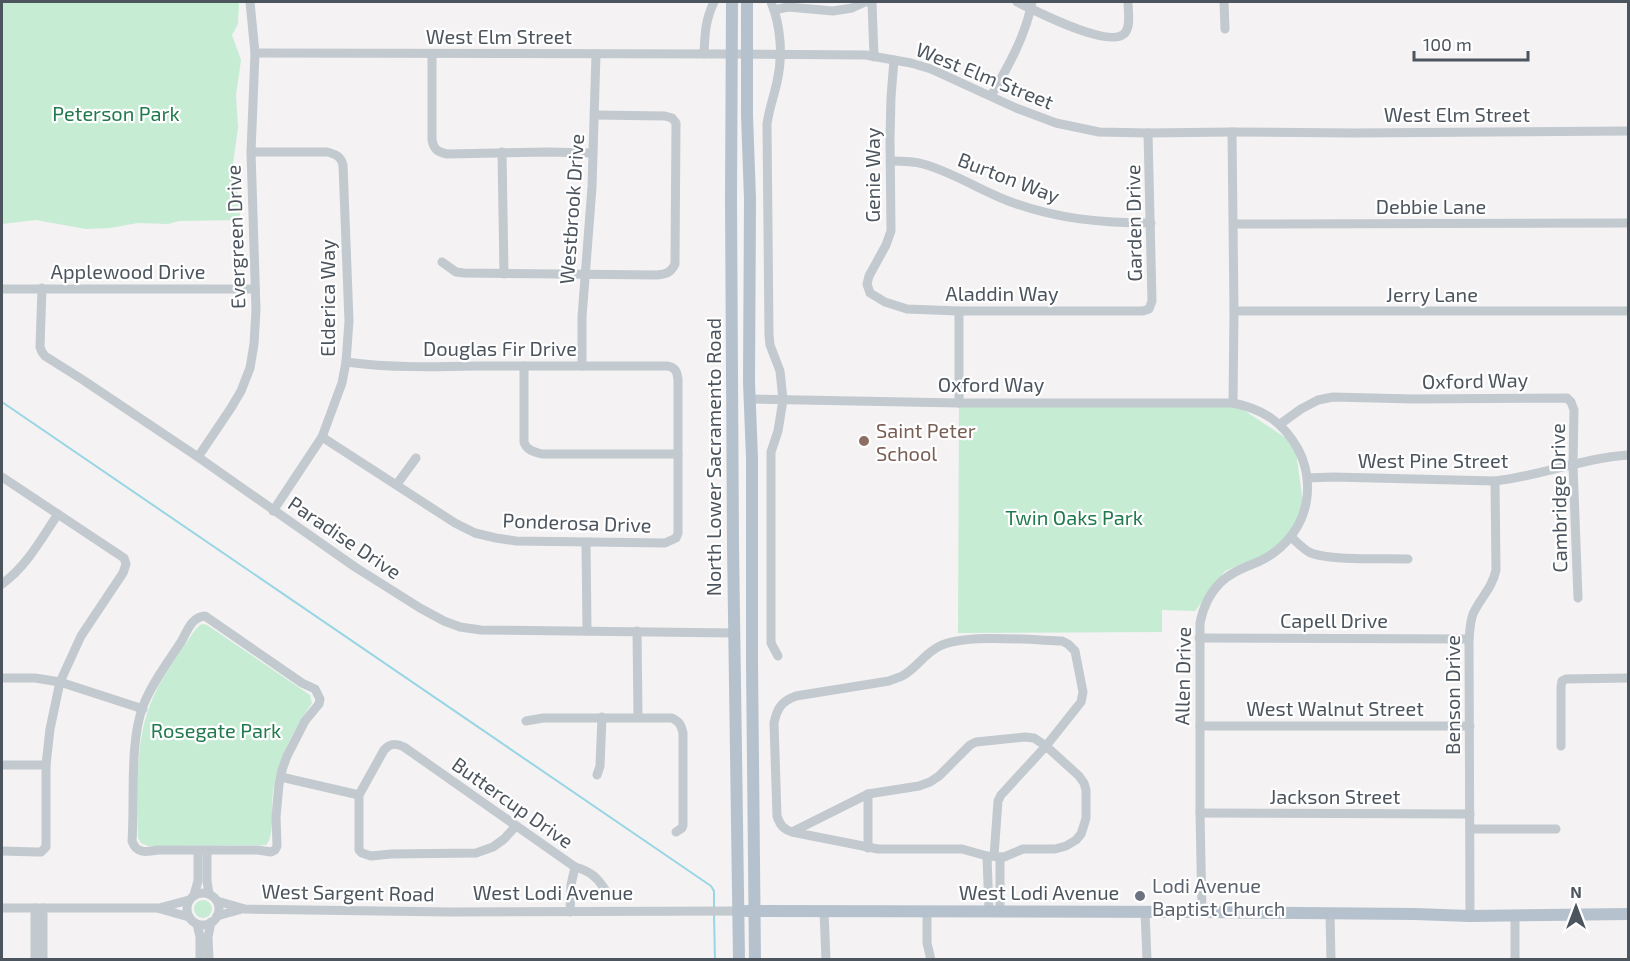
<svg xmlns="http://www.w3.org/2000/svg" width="1630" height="961" font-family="'Exo 2',sans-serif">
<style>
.green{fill:#c6ecd4}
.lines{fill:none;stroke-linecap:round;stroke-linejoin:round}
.stream{stroke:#98d6e5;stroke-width:2}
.minor{stroke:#c2c9cf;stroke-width:9}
.major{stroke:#b5c2cd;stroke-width:12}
.education-dot{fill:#8d6e63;stroke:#fff;stroke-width:2}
.worship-dot{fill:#6b7280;stroke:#fff;stroke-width:2}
.labels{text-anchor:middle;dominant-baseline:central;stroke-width:4.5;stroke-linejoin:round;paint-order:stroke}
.street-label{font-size:20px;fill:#4c555e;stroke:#fff}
.park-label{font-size:20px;fill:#217a4d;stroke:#fff}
.education-label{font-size:20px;fill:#785e54;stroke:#fff;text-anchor:start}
.worship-label{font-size:20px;fill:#5b616d;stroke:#fff;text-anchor:start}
</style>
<rect width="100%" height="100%" fill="#f4f2f2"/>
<!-- green -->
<g class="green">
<polygon points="2,2 239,2 238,24 232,35 241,60 236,95 238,128 233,163 234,177 240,207 240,220 179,221 168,224 138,223 110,228 86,229 36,220 2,224"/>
<polygon points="959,403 1233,403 1295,444 1304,510 1276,550 1225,571 1195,611 1162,610 1162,632 958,633"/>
<path d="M203,624L207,625L310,695L312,703C293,731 278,758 273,791C271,805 275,837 266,845L148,846L141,843L138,838C138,794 134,747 150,705C160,678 179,654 195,630L200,625Z"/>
<circle cx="203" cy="909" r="9"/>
</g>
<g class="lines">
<!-- stream -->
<g class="stream">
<polyline points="2,402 711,886 714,891 714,909"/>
<polyline points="714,915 715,960"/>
</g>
<!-- minor -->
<g class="minor">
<path d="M771,2C781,26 783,56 777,82C774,96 769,109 767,124L769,335L770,345L780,371L783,400L778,431L771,452V643L778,656"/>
<polyline points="872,2 874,57"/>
<path d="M1017,2C1034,10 1110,50 1125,33C1131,26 1128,11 1128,2"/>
<polyline points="1224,2 1225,29"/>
<polyline points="774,10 788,7 833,11 852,8 865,2 872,2"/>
<polyline points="255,53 733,54 866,55 911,63 931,69 1016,108 1056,123 1099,132 1148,133 1232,132 1354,133 1628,131"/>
<path d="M432,54V140C434,150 438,152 447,154L547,152L592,153"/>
<path d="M704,54C705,33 705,21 714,2"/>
<polyline points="894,60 891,97 890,138 891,231 886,245 869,276 867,284 870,293 885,302 907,309 959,311 1143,311 1149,309 1152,301 1148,133"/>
<path d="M991,96C1008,67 1026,35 1032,2"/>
<polyline points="1232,132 1234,311 1233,403"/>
<path d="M251,152H327C335,154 341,156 343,165L349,321L346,362L342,383L322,437L273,511"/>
<polyline points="502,152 504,274"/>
<path d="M891,161C901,161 913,161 923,164C953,172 981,191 1011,202C1057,219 1102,223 1151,223"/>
<polyline points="1234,224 1628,223"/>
<path d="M442,262L456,272L464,273L657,275C666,274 671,273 675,264L676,123L672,118L665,116L595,115"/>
<polyline points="42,288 40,347 42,352 45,356 83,380 198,457 355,567 420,608 444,621 460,627 481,630 734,633"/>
<polyline points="2,289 255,289"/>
<polyline points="1234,311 1628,311"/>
<path d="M524,366V442C526,450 534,452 542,454H678"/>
<polyline points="582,366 582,317 592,187 596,54"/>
<path d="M750,399L959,403H1233C1263,409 1283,422 1298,449C1306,464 1309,480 1307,497C1304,525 1285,549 1260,561C1246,567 1231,572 1220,583C1209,594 1203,608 1200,623V813L1202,912"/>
<polyline points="959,403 959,311"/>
<polyline points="1281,425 1283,422 1301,409 1318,400 1333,397 1413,399 1567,398 1571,402 1574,410 1573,465 1578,598"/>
<path d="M322,437L455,523L475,533L496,538L516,541L665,543L676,538L678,533V379C677,372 676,368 668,366C605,366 542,366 479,366C435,367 390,368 346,362"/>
<polyline points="198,457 231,408 241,391 250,368 254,344 256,310 251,152 255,53 250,2"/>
<polyline points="2,477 124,558 126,564 123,573 81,636 60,682 50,729 46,765 46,847 41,852 37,852 2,851"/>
<path d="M1307,478L1333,477L1495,481C1541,476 1583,458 1628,455"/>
<polyline points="397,484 416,458"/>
<path d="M1291,537C1297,542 1302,548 1309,552C1325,561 1386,558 1408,559"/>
<polyline points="586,543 587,630"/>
<path d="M2,584C27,566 41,539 58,514"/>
<path d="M205,616L302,683L315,689L320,699L319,704L305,721L287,756L282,770L279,784L276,817L277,846L275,850L271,852L258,850H158C147,852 136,854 132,841C135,800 129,744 143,706C152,683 168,662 181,642C187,632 191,617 205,616Z"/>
<polyline points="637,631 638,717"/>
<polyline points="1199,638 1469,639"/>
<polyline points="2,678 35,678 60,682 143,709"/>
<path d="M526,721L543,718H672C680,722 681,725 683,733V825L682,828L676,832"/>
<polyline points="1200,726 1470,726"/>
<polyline points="1561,746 1561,687 1562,681 1566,679 1628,678"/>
<polyline points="2,765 46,765"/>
<polyline points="597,775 600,766 602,717"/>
<polyline points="281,777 359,795"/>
<polyline points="1200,813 1470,814"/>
<path d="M516,826L504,839L493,847L476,853L391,854L371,856L362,853L359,850V795L384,750C390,743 396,743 404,747L575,867C591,871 599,879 607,893"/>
<polyline points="1471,829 1556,829"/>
<path d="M792,832L868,794L919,786L930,782L939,776L970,745L976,742L1025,737L1034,738L1046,746L1079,776L1084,783L1086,790V818L1084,825L1081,834L1076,840L1066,846L1055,849H1023L1004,857L987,856L962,849H878L792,832C783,829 780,825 777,816L774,723C777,708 782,701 796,696L889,681C893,679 898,678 902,676C916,669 924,654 938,647C961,633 1033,640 1062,641L1068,644L1075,651L1083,692L1081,702L1046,746L1001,795L998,801L994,856"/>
<polyline points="868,848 868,794"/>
<polyline points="207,851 207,881 209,894"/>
<polyline points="987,856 989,912"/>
<circle cx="203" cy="909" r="16"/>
<polyline points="194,895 198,881 198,851"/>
<polyline points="217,901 245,909 450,912 739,911"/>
<polyline points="2,908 157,908 189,917"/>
<polyline points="35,908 35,960"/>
<polyline points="159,908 189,900"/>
<polyline points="824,911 826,960"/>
<polyline points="927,911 927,943 931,960"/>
<polyline points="570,912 571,885 575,867"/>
<polyline points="1000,912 1000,857"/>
<polyline points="1145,912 1147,960"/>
<polyline points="1330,913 1331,960"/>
<polyline points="1515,915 1515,960"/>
<polyline points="217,916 242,909"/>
<path d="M1470,916L1469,639C1470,630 1470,622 1473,614C1480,598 1492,589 1496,570L1495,481"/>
<polyline points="197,924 200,937 200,960"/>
<polyline points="43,960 43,908"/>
<polyline points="209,960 208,937 211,922"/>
</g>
<!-- major -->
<g class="major">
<polyline points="732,2 731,199 733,546 739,960"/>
<polyline points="747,2 747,115 750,199 749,382 752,458 752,663 755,960"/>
<polyline points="746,911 1202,912 1415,914 1470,916 1628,914"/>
</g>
</g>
<!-- markers -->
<circle class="education-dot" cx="864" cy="441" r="6"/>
<circle class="worship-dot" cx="1140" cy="896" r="6"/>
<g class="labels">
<!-- street labels -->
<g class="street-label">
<text x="499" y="36">West Elm Street</text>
<text transform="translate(985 75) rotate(22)">West Elm Street</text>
<text x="1457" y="114">West Elm Street</text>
<text transform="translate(872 175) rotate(-90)">Genie Way</text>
<text transform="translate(1009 177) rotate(21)">Burton Way</text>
<text x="1431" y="206">Debbie Lane</text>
<text transform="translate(571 209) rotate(-86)">Westbrook Drive</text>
<text transform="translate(1133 223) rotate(-91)">Garden Drive</text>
<text transform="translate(235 237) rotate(-92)">Evergreen Drive</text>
<text x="128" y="271">Applewood Drive</text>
<text x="1002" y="293">Aladdin Way</text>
<text x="1432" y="294">Jerry Lane</text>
<text transform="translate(327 298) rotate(-90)">Elderica Way</text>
<text x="500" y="348">Douglas Fir Drive</text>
<text transform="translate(1475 380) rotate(-1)">Oxford Way</text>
<text x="991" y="384">Oxford Way</text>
<text transform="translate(713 457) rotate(-90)">North Lower Sacramento Road</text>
<text x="1433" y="460">West Pine Street</text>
<text transform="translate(1558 498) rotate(-91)">Cambridge Drive</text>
<text transform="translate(577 522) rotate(2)">Ponderosa Drive</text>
<text transform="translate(345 537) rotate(34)">Paradise Drive</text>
<text x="1334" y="620">Capell Drive</text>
<text transform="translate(1182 676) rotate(-89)">Allen Drive</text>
<text transform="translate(1452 695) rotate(-90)">Benson Drive</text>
<text x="1335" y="708">West Walnut Street</text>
<text x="1335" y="796">Jackson Street</text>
<text transform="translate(513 802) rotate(35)">Buttercup Drive</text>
<text transform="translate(348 892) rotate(1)">West Sargent Road</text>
<text x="553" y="892">West Lodi Avenue</text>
<text x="1039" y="892">West Lodi Avenue</text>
</g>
<!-- park labels -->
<g class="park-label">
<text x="116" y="113">Peterson Park</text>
<text x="1074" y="517">Twin Oaks Park</text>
<text x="216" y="730">Rosegate Park</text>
</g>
<!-- education labels -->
<g class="education-label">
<text x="876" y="430">Saint Peter<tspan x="876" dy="23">School</tspan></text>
</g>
<!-- worship labels -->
<g class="worship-label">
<text x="1152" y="885">Lodi Avenue<tspan x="1152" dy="23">Baptist Church</tspan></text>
</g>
</g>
<!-- border -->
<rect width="1630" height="961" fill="none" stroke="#4c555e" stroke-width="6"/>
<!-- north arrow -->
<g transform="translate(1576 907)" stroke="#ffffff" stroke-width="4.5" paint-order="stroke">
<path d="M0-4.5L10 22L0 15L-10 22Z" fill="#4c555e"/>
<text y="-9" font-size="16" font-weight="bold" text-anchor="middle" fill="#4c555e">N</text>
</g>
<!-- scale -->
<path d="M1414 51v9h114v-9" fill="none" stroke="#4c555e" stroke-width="3"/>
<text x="1423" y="51" font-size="18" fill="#4c555e" stroke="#ffffff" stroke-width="4.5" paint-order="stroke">100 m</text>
</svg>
